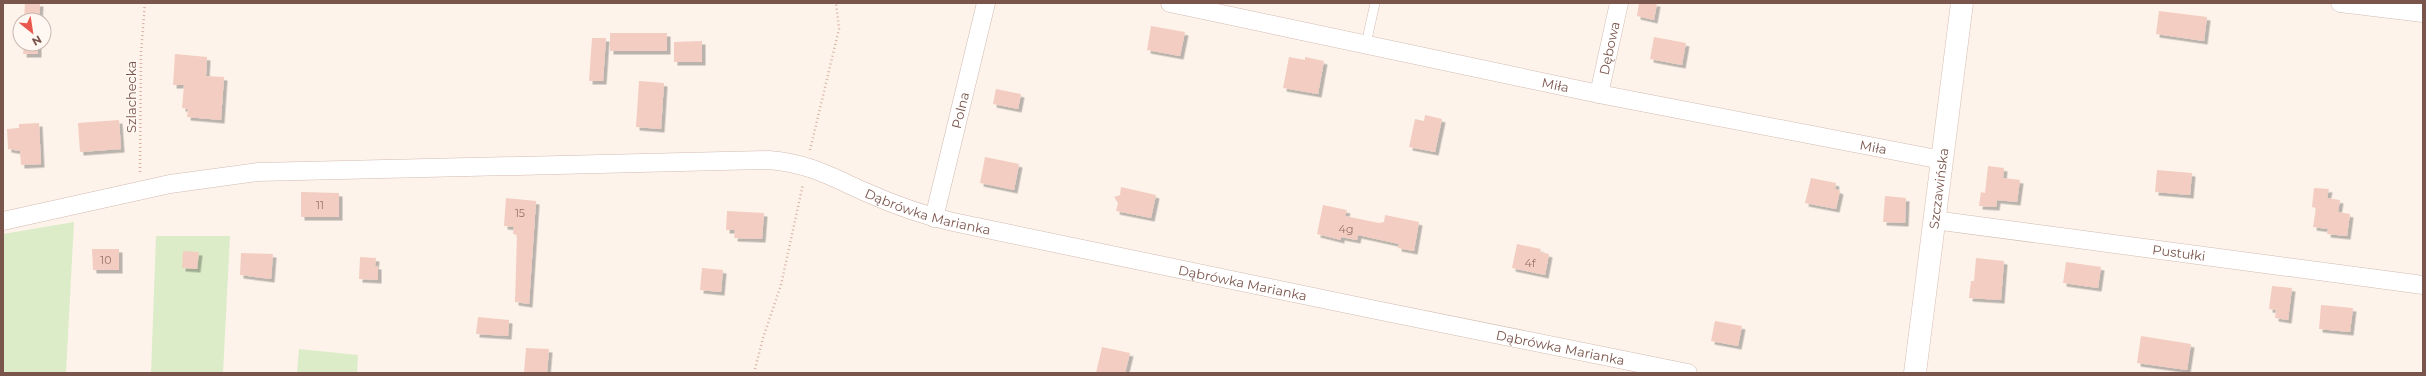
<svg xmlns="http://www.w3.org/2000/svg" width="2426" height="376" font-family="Montserrat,sans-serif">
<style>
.green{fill:#dcecc8}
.building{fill:#f3cdc1;filter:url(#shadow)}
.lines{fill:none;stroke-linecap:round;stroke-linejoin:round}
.lane-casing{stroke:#d3bbb2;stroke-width:10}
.street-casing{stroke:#d3bbb2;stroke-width:19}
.secondary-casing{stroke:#d8bcb2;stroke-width:23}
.path{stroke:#d9b0a3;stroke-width:2.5;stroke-dasharray:1 3;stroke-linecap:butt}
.lane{stroke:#fff;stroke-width:9}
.street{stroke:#fff;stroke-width:18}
.secondary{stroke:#fff;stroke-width:22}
.labels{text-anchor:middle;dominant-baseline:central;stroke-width:3;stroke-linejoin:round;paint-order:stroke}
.number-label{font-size:11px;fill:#987369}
.street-label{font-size:13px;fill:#7a554c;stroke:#fff8f2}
</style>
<defs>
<filter id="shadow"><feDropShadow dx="3.5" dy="3.5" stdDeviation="0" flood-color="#0004"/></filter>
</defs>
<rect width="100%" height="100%" fill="#fdf3ea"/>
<!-- green -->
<g class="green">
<polygon points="74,222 66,373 3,373 3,234"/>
<polygon points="156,236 230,236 223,373 151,373"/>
<polygon points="299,349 358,355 357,373 297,373"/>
</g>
<!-- building -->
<g class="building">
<polygon points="25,3 40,3 39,20 24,20"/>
<polygon points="1639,3 1657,3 1654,20 1637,16"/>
<polygon points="2159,11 2207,17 2204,41 2156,34"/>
<polygon points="1151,26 1185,32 1180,56 1147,50"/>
<rect x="610" y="33" width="57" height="18"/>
<polygon points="1654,37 1686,43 1682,65 1650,59"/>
<polygon points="592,38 606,38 603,81 589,81"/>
<polygon points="702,41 702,62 674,62 674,42"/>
<polygon points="24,44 38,44 38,54 23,54"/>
<polygon points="175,54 207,57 206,76 224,77 221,120 187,117 188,109 182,108 184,85 173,85"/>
<polygon points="1289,57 1305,60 1305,57 1324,61 1318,94 1283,88"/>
<polygon points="639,81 664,83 661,129 636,127"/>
<polygon points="996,89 1021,94 1018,109 993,104"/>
<polygon points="1425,115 1442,119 1435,152 1409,147 1415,119 1424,121"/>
<polygon points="119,120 121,149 80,152 78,123"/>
<polygon points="39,123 41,164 21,165 20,151 8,149 7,129 19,128 19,124"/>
<polygon points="985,157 1019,164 1014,190 980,183"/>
<polygon points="1988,166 2004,168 2003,178 2020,180 2017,202 1997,200 1996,207 1979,206 1981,192 1985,193"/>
<polygon points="2157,170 2192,173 2190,195 2155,192"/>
<polygon points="1811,178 1836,183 1835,189 1840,191 1836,209 1805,203"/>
<polygon points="1121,187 1156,195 1151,218 1116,211 1118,203 1114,197 1120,195"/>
<polygon points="2314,188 2329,189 2327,198 2340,200 2338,212 2350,214 2347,236 2327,234 2328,229 2313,227 2316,208 2312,207"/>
<polygon points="301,192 339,193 339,217 301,217"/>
<polygon points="1885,196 1906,198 1905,223 1883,222"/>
<polygon points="506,198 536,201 529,304 515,302 517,235 513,234 514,227 504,226"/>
<polygon points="1323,205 1347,210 1345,216 1379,223 1384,222 1385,215 1419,222 1414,251 1398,248 1399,244 1358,235 1357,240 1341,237 1341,240 1317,234"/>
<polygon points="727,211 764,213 762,239 734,238 735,230 726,230"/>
<polygon points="1517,244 1541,249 1540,252 1549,254 1545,275 1512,268"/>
<polygon points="92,249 119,249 119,270 93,270"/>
<polygon points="183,251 199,252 197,269 182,268"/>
<polygon points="241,253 273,254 271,279 240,275"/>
<polygon points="360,257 376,258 375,266 378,266 378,280 359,279"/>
<polygon points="1976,258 2004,261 2001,300 1969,298 1971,281 1974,281"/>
<polygon points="2066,262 2101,267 2098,288 2063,283"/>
<polygon points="702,268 723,270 721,292 700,290"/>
<polygon points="2272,286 2292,288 2288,320 2275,318 2276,310 2269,309"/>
<polygon points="2321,305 2353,308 2350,332 2319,329"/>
<polygon points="478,317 509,320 508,336 476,334"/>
<polygon points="1715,321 1742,326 1738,346 1711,341"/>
<polygon points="2141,336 2191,344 2187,370 2137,363"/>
<polygon points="1102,347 1130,353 1125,373 1096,373"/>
<polygon points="526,348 549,349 547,373 524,373"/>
</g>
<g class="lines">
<defs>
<polyline id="lane" points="1366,44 1375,3"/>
<g id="street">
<path id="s1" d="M1170,3L1599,94L1942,160"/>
<polyline points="2340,3 2423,13"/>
<path id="s2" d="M1599,94L1619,3"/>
<path id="s3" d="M934,218L986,3"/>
<path id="s4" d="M1934,220L2423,285"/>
<path id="s5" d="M3,221L170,184L258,172L769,160C807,163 830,176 863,191C892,204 922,215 953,222C1197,274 1443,324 1688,373"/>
</g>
<g id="secondary">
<path id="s6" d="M1915,373L1962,3"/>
</g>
</defs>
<!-- lane casing -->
<use href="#lane" class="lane-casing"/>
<!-- street casing -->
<use href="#street" class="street-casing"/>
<!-- secondary casing -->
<use href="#secondary" class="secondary-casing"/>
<!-- path -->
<g class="path">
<polyline points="810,150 839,29 836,3"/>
<polyline points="140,172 141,53 145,3"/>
<polyline points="754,373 763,338 781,285 803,184"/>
</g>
<!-- lane -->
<use href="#lane" class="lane"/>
<!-- street -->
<use href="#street" class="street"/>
<!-- secondary -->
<use href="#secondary" class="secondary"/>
</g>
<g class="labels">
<!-- number labels -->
<g class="number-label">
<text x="320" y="205">11</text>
<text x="520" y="213">15</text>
<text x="1346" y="229">4g</text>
<text x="106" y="260">10</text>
<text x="1530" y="263">4f</text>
</g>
<!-- street labels -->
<g class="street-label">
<text stroke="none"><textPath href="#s2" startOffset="47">Dębowa</textPath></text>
<text stroke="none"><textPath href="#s1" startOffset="394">Miła</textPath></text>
<text transform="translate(131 97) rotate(-90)">Szlachecka</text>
<text stroke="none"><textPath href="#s3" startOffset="111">Polna</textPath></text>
<text stroke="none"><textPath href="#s1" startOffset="718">Miła</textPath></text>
<text stroke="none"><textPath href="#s6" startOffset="186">Szczawińska</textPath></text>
<text stroke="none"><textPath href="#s5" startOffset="939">Dąbrówka Marianka</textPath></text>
<text stroke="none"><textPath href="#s4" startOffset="247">Pustułki</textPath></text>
<text stroke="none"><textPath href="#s5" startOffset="1262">Dąbrówka Marianka</textPath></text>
<text stroke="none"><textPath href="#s5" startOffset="1586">Dąbrówka Marianka</textPath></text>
</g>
</g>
<!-- border -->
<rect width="2426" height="376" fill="none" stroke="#7a554c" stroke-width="8"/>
<!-- north arrow -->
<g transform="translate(32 32) rotate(150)"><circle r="19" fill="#fff8f2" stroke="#cab7b0"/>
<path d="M0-3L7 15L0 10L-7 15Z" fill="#e8584e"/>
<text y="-6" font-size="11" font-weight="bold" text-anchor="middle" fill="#7a554c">N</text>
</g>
</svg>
